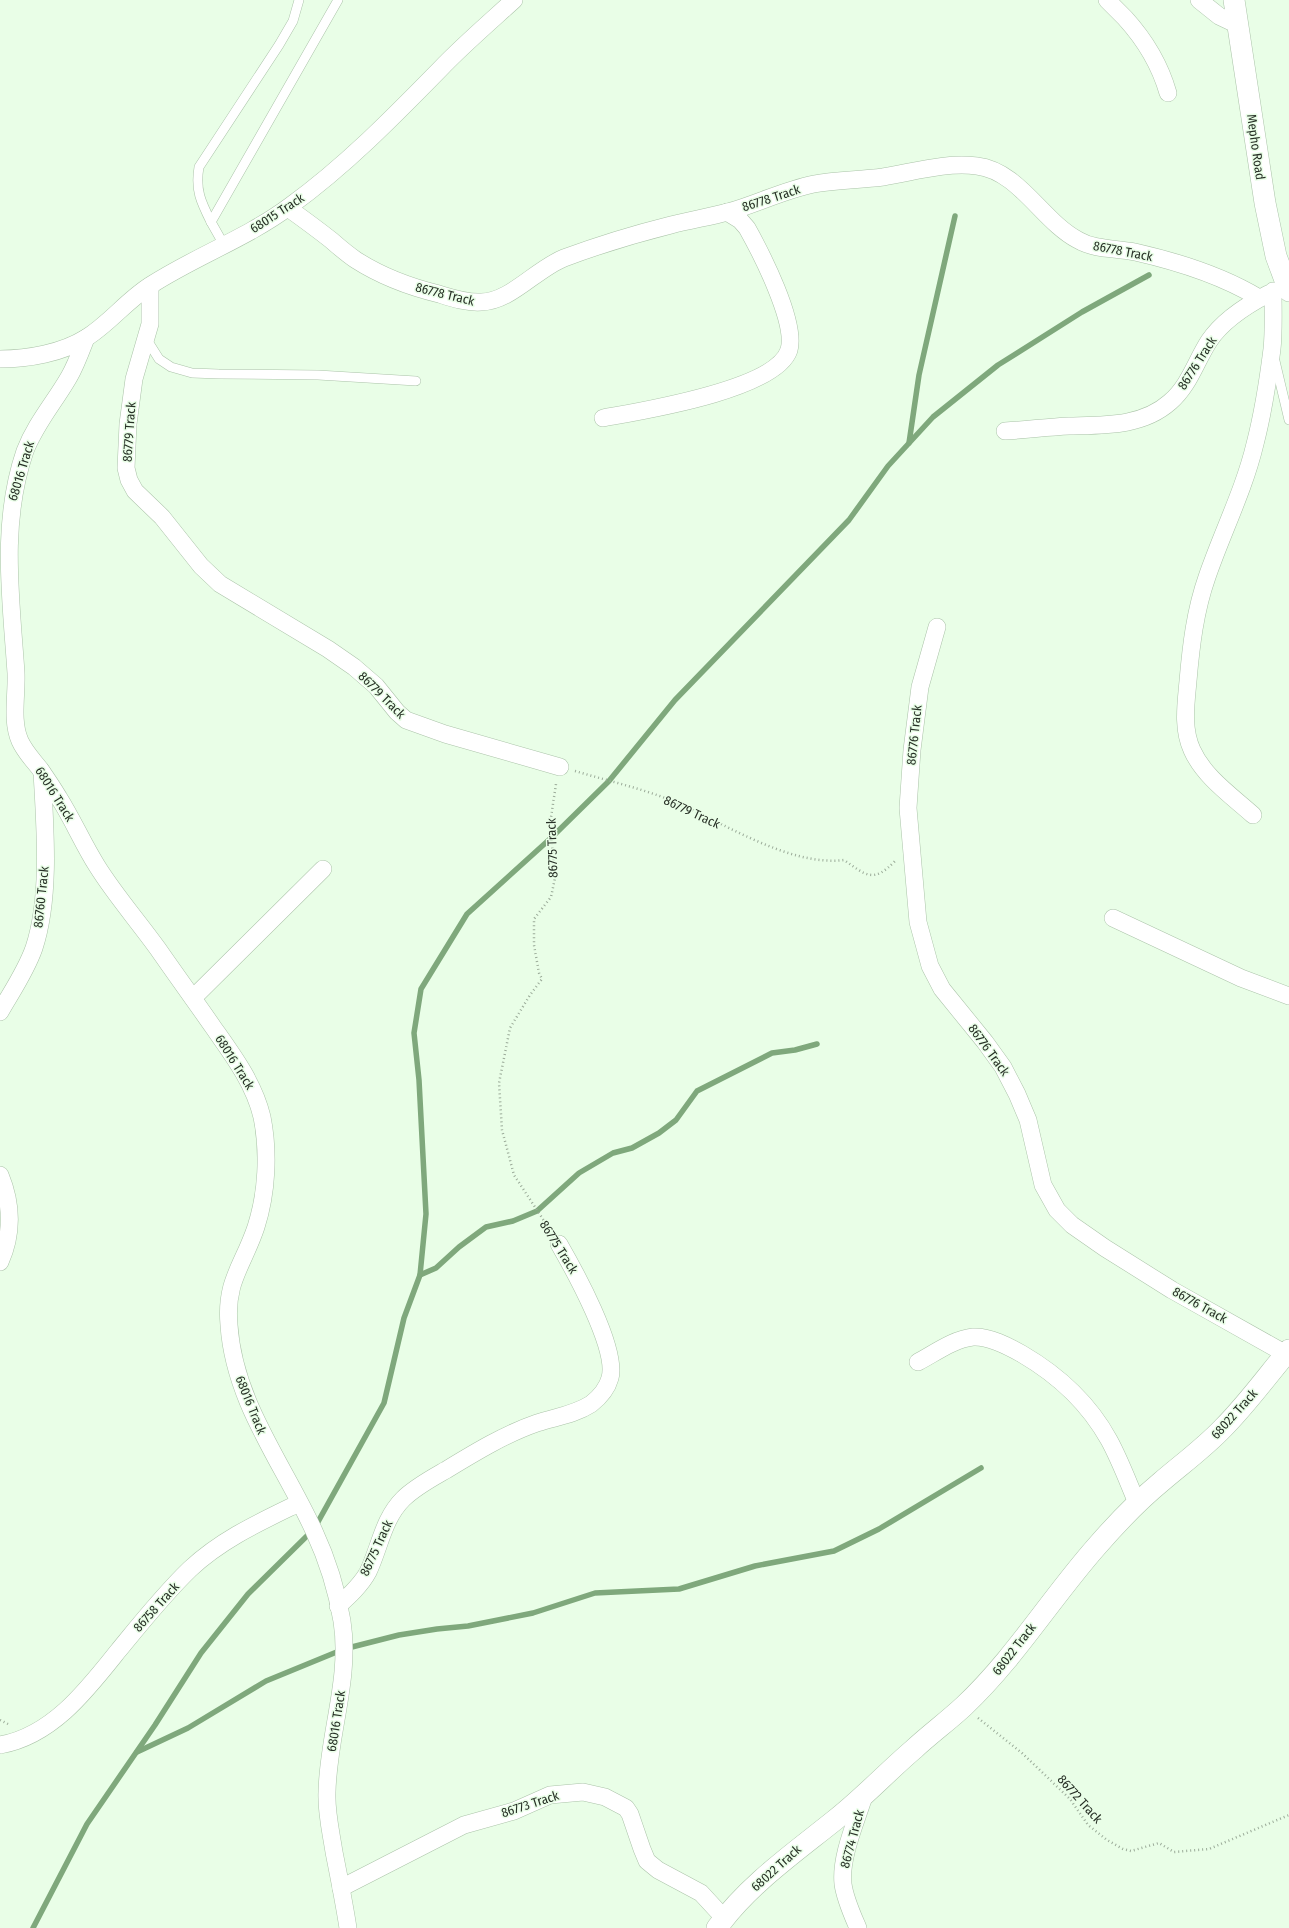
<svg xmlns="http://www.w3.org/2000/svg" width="1289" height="1928" font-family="'Fira Sans Condensed',sans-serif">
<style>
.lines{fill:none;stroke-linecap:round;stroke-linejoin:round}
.stream{stroke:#7fa87c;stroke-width:5.5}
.service-casing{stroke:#abc3a9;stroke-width:10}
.minor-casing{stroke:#abc3a9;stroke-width:18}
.tertiary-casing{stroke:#abc3a9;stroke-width:22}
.path{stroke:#9bab99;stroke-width:2.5;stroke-dasharray:1 3;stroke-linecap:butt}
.service{stroke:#fff;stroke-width:9}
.minor{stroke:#fff;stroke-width:17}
.tertiary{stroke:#fff;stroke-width:21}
.labels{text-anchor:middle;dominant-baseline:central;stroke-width:3;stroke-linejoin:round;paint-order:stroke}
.street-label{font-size:13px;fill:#273026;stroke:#e9fee7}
</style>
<rect width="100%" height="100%" fill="#e9fee7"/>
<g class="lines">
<!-- stream -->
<g class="stream">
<polyline points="909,443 919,375 955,216"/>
<polyline points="420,1275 436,1268 459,1247 486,1227 513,1221 537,1211 579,1173 613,1153 632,1148 659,1133 676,1120 697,1091 772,1053 795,1050 817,1044"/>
<polyline points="137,1752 188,1728 266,1681 344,1649 399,1635 437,1629 468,1626 533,1613 595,1593 679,1589 755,1566 834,1551 879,1529 981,1468"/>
<polyline points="33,1928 87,1824 155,1725 201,1653 248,1594 314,1529 384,1403 404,1318 420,1275 426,1214 419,1080 414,1033 421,989 467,914 551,838 609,781 675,700 849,520 888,466 933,417 998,365 1082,312 1149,275"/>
</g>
<defs>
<g id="service">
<path d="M211,222C201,202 195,190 199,167L279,45L293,21L299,0"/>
<polyline points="224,245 211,222 338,0"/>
<polyline points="147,340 159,359 171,367 192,373 219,374 318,375 416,381"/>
<polyline points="1275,361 1289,420"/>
</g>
<g id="minor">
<path d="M1107,0C1113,6 1119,12 1125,18C1145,40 1160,65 1168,93"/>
<polyline points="1199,0 1219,16 1238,25"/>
<path d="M288,208C302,218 317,229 331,240C339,247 347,254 356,260C381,276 410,287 439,294C452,298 467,303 481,302C510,302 536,269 564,258C599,245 635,234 671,225C690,220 709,217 728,212C757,204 784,190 814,184C836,180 860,180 883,177C914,172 945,162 977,166C1019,171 1042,221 1078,240C1095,250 1116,248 1135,252C1179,262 1221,275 1259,298"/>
<polyline points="150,286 150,324 134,379 128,424 126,468 129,480 135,491 162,517 201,566 220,584 328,649 354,667 376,686 397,712 406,720 445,734 560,767"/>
<path d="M86,338C81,351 76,365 69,377C54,403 36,423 25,451C0,524 11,598 16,673C17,695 11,721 20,741C25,752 33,760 40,769C47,779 53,788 59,798C73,820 83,844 97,866C115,895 138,921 158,949C176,975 195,1001 213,1027C232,1054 254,1083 262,1117C269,1152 267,1193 256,1227C243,1266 225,1281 229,1325C234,1402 283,1463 314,1531C327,1559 337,1591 342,1621C351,1679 328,1735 327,1792C326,1812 331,1832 334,1852C339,1877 344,1902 348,1928"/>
<path d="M0,359C28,359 62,353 86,338C110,323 127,300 151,285C196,256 247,238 290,206C348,164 398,112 448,61C469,40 492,20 514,0"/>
<path d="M603,418C641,411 776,390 789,350C797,323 761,253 747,228L740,220L727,212"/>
<path d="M1005,431C1026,430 1047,427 1069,426C1103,425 1142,427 1170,402C1189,386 1196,361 1209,341C1223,320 1247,305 1268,294"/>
<polyline points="937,627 920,687 912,750 908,808 918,922 930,966 942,989 985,1042 1003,1067 1017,1094 1028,1120 1043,1185 1057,1210 1072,1225 1105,1248 1172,1290 1286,1354"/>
<path d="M1253,815C1232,796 1204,777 1192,750C1182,728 1186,704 1188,681C1191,646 1195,611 1207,577C1222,533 1244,490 1255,444C1263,413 1268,381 1272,349C1274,330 1273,310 1273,291"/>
<polyline points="1113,918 1241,978 1289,996"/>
<polyline points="193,998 323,869"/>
<path d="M0,1012C12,991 26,971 34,948C51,897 45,826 42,772"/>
<path d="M0,1175C12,1204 13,1233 0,1262"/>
<path d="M918,1362C935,1353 954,1339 973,1337C989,1336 1008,1346 1022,1354C1058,1375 1088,1402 1109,1440C1120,1460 1128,1482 1137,1503"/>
<path d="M338,1606C349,1596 361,1585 368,1572C380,1547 383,1519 403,1499C415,1487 432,1478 446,1470C474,1453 505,1434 537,1423C555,1417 574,1415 591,1404C600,1397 607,1389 610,1378C618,1349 574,1270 559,1244"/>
<path d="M0,1745C52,1736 87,1690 118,1651C141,1623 164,1594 190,1569C222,1539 260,1522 299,1503"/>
<polyline points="341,1888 464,1825 514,1811 550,1795 583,1792 605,1797 626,1808 630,1814 642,1849 647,1861 658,1870 701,1893 724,1918"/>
<path d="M858,1928C852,1914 845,1899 843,1884C840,1857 856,1822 864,1796"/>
</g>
<g id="tertiary">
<polyline points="1234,0 1265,203 1276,256 1289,291"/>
<path d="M717,1928C748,1885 794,1853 835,1820C863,1798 887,1772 914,1749C930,1734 948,1721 964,1706C1015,1658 1051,1598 1097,1546C1117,1523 1138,1501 1161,1482C1182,1464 1204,1448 1223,1428C1247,1404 1267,1376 1289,1350"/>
</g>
</defs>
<!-- service casing -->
<use href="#service" class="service-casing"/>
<!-- minor casing -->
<use href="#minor" class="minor-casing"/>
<!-- tertiary casing -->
<use href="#tertiary" class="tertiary-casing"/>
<!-- path -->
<g class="path">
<path d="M575,771C605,780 636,787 665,798C718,818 786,867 844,860C866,875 873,884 895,861"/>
<polyline points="550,1230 514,1175 502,1130 499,1083 510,1028 530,995 542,979 539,973 534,945 534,919 551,897 555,878 550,824 556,784"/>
<polyline points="978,1718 1022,1753 1070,1799 1088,1825 1107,1840 1123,1849 1131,1851 1159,1843 1174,1852 1209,1849 1289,1815"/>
<polyline points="0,1720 8,1724"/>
</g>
<!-- service -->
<use href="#service" class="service"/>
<!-- minor -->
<use href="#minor" class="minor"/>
<!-- tertiary -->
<use href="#tertiary" class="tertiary"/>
</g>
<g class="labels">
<!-- street labels -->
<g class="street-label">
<text transform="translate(1256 147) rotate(82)">Mepho Road</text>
<text transform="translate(771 198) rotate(-18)">86778 Track</text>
<text transform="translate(277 213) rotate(-33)">68015 Track</text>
<text transform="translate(1123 251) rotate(11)">86778 Track</text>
<text transform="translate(445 294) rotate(14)">86778 Track</text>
<text transform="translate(1197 363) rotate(-57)">86776 Track</text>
<text transform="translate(129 432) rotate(-86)">86779 Track</text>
<text transform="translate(21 471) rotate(-73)">68016 Track</text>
<text transform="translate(382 695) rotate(45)">86779 Track</text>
<text transform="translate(914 735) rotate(-84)">86776 Track</text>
<text transform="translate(55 794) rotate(58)">68016 Track</text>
<text transform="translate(692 812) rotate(25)">86779 Track</text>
<text transform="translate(552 848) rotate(-92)">86775 Track</text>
<text transform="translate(41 897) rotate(-84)">86760 Track</text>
<text transform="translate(989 1050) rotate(54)">86776 Track</text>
<text transform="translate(235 1062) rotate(58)">68016 Track</text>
<text transform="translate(559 1247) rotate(58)">86775 Track</text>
<text transform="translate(1200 1305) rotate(29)">86776 Track</text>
<text transform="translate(251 1405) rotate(68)">68016 Track</text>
<text transform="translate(1234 1414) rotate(-48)">68022 Track</text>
<text transform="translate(376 1548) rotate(-65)">86775 Track</text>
<text transform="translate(156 1607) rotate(-48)">86758 Track</text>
<text transform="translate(1014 1649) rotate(-52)">68022 Track</text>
<text transform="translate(336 1721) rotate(-81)">68016 Track</text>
<text transform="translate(1080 1799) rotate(48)">86772 Track</text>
<text transform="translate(530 1804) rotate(-18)">86773 Track</text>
<text transform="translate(852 1839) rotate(-75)">86774 Track</text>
<text transform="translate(776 1868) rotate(-42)">68022 Track</text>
</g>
</g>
</svg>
